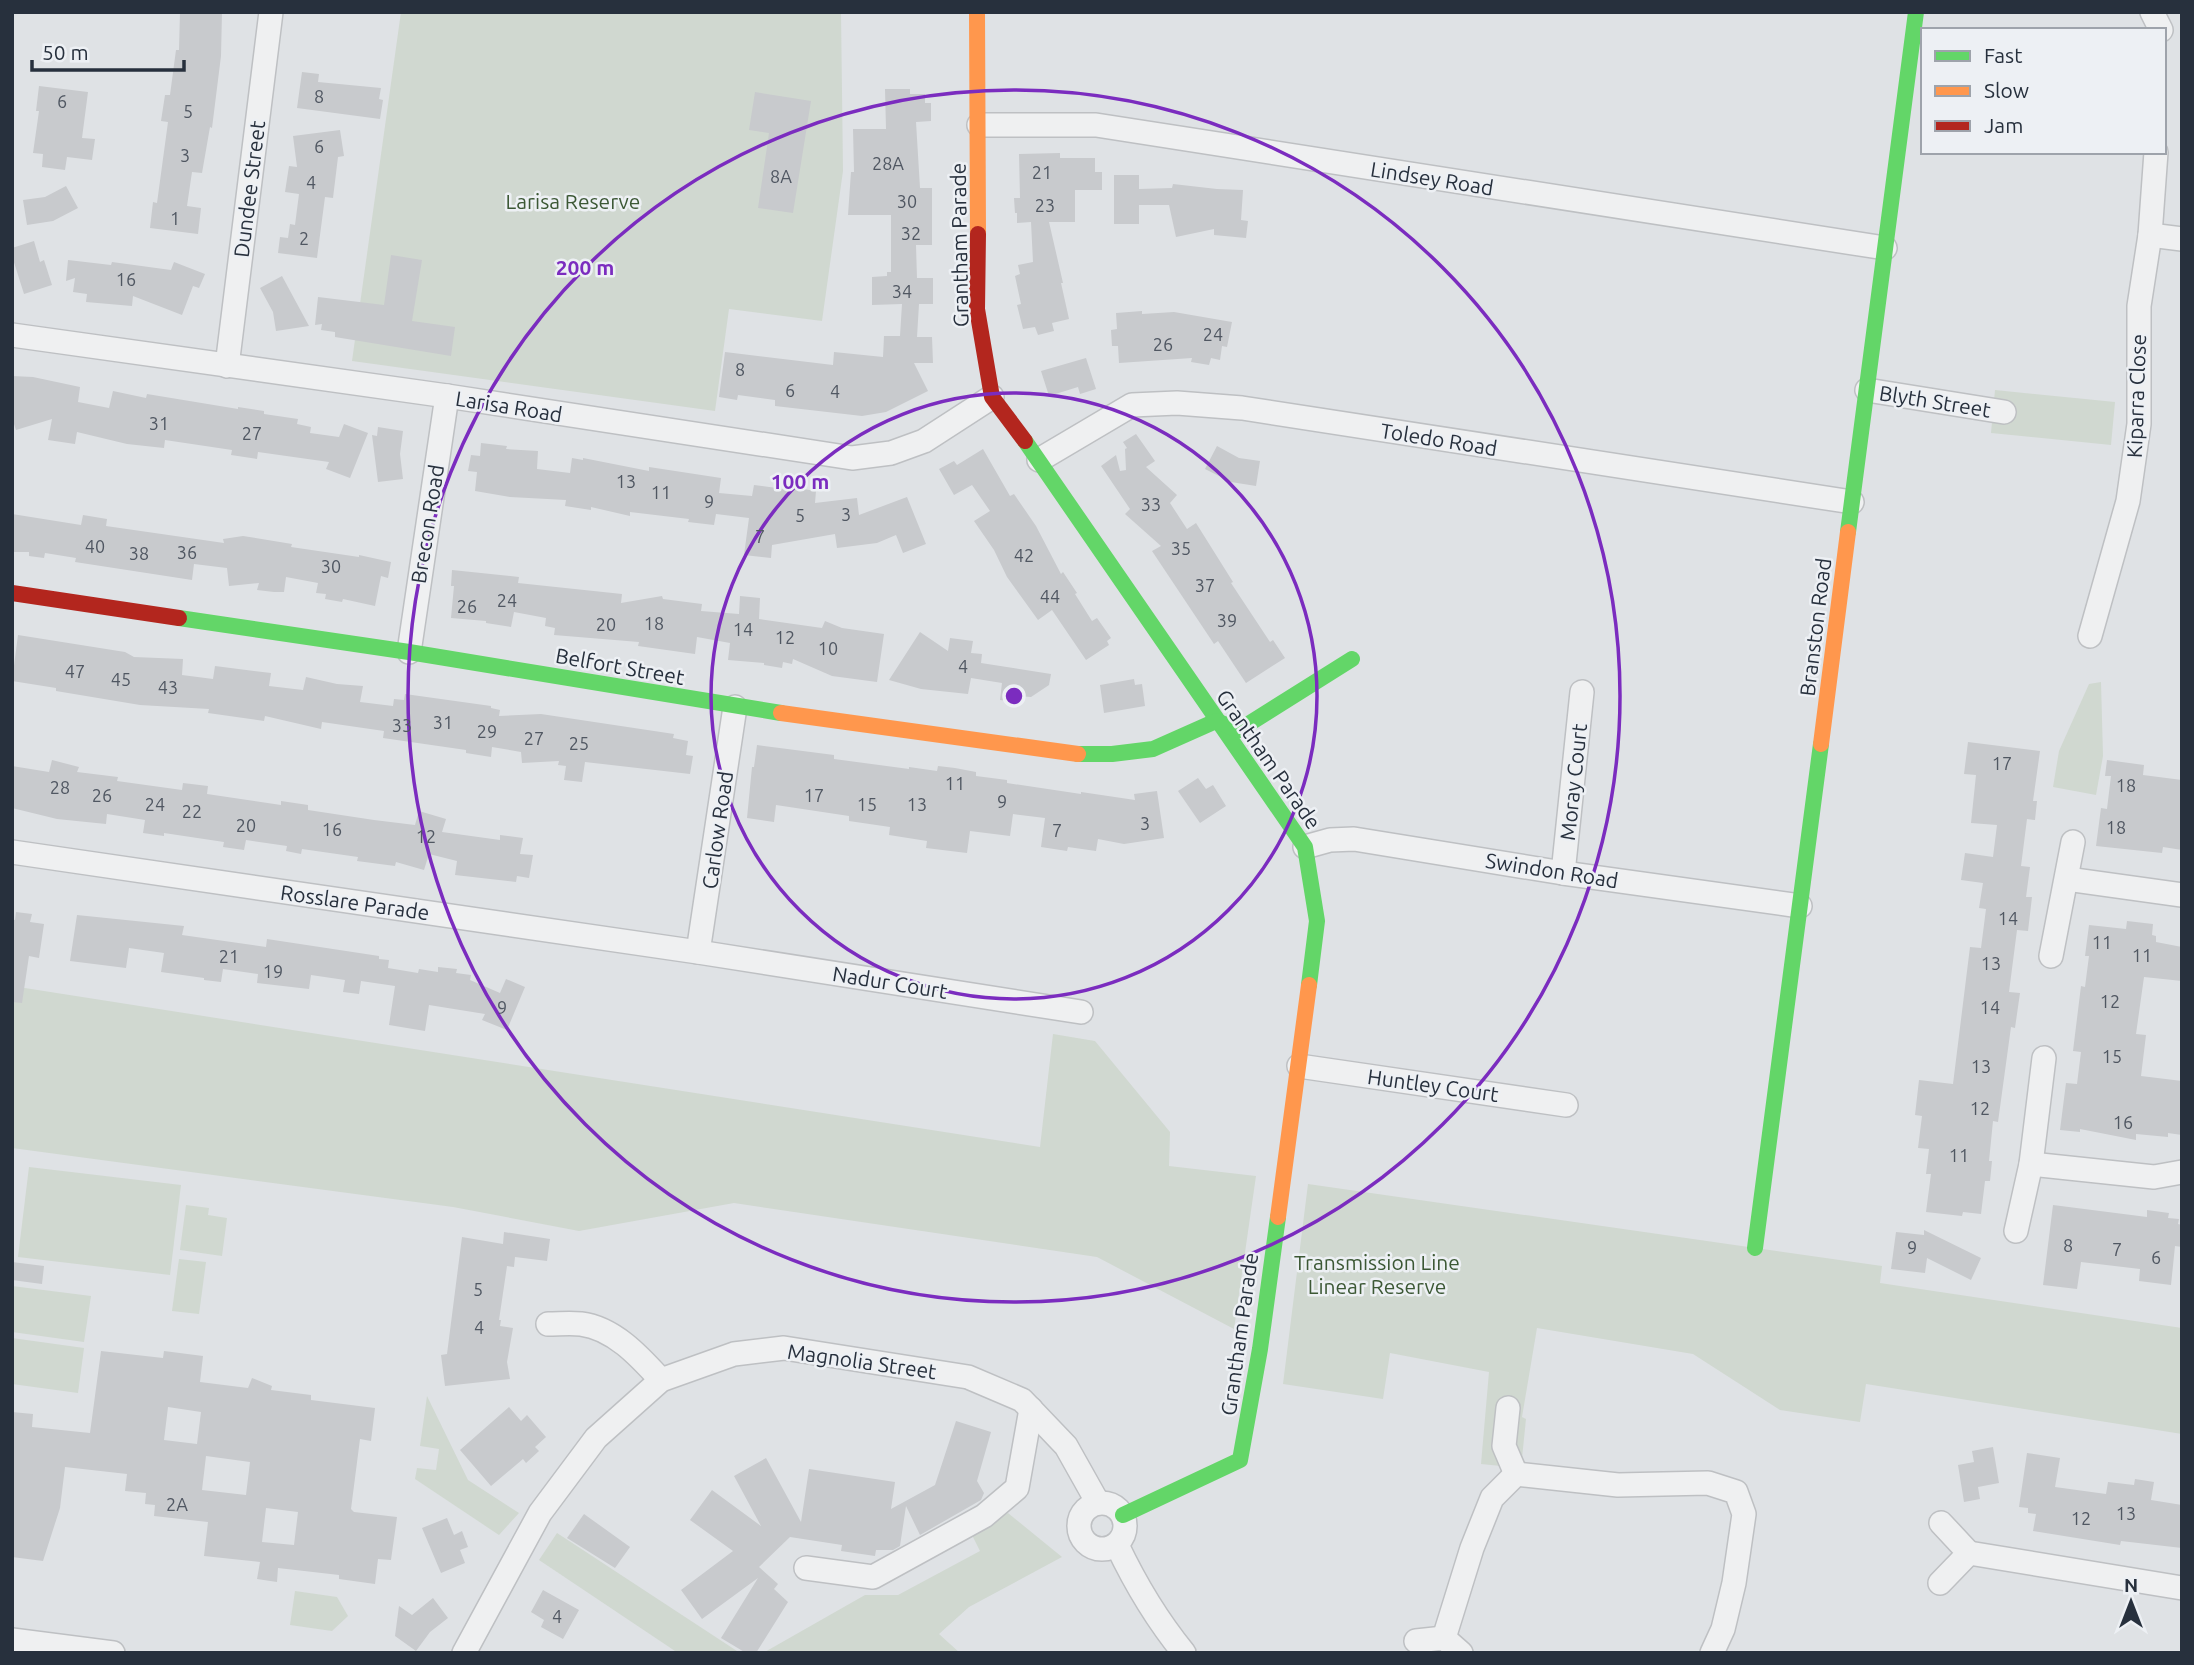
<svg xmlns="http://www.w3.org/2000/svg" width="2194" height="1665" font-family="Ubuntu,sans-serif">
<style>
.green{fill:#d0d8d0}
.building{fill:#c8cacd;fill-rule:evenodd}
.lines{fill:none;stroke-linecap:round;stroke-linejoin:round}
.street-casing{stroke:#bec0c3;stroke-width:26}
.street{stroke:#eff0f1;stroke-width:23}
.fast{stroke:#63d668;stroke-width:16}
.slow{stroke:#ff974d;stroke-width:16}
.jam{stroke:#b3261e;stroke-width:16}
.ring{fill:none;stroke:#7b2cbf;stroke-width:3.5}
.labels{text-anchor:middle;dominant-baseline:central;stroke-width:5;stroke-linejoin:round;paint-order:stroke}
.number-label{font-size:18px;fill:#505762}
.street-label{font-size:21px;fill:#27303d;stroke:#edf0f4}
.park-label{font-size:21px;fill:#3c5835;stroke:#edf0f4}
.centre{fill:#7b2cbf;stroke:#edf0f4;stroke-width:3.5}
.ring-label{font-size:21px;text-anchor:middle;font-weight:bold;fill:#7b2cbf;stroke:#edf0f4;stroke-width:5;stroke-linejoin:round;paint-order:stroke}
</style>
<rect width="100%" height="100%" fill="#dfe2e5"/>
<!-- green -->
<g class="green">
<polygon points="401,12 841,12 843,171 822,321 729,309 715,411 352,361"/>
<polygon points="1995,390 2115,402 2111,445 1991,433"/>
<polygon points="2101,682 2103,756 2096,795 2053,787 2059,751 2089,684"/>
<polygon points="12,986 1040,1147 1053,1034 1095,1041 1170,1132 1169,1166 1256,1176 1234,1329 1097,1257 734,1203 579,1231 453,1207 12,1148"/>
<polygon points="29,1167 181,1185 170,1275 18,1257"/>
<polygon points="1308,1184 1882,1266 1880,1283 2182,1328 2182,1434 1866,1384 1860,1422 1780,1410 1693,1354 1537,1328 1522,1417 1526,1419 1521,1468 1481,1464 1489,1372 1390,1353 1383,1399 1283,1384"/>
<polygon points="186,1205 209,1208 208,1215 227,1218 222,1256 180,1250"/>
<polygon points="179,1259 206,1262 199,1314 172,1311"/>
<polygon points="12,1286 91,1296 84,1342 12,1332"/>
<polygon points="12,1338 84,1348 78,1393 12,1384"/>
<polygon points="427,1396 468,1480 519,1513 499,1535 415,1479 417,1468 436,1470 439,1449 420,1446"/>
<polygon points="1008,1513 1062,1557 969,1607 939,1634 960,1653 763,1653 865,1595 898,1595 980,1551 971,1533"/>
<polygon points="557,1533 740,1653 678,1653 539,1560"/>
<polygon points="295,1591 337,1597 348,1616 332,1631 290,1625"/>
</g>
<!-- building -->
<g class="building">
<polygon points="180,12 222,12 221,56 212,128 210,127 202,173 192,172 187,206 201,208 198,234 150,228 153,202 157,203 168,122 161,121 165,95 170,95 176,50 179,50"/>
<polygon points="302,72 319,74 318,82 381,88 379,99 383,100 380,119 297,108"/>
<polygon points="39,86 88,92 82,138 95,139 92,160 67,157 65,170 42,167 43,154 33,153 39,111 36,111"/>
<polygon points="885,89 910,89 910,94 925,94 925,103 931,103 931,121 916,122 920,188 932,188 932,245 916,245 917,278 933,278 933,304 919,304 917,337 932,337 933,363 914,363 928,391 886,412 862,416 775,406 775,400 738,395 737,400 719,397 725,352 833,365 834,352 883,357 884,336 900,336 902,304 872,305 872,277 887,276 887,272 891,272 891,215 848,215 851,172 854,172 853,129 886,129"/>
<polygon points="755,92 811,101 793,213 758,208 769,133 749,130"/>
<polygon points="340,130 344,156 338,157 333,198 325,197 317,258 278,253 280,237 288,238 290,224 295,225 299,194 285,192 289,166 297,167 293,136"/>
<polygon points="1060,153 1060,158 1095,158 1095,172 1102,172 1102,190 1075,190 1075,222 1049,222 1063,283 1061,283 1069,319 1052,323 1054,331 1038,335 1035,327 1023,329 1017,305 1021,304 1015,276 1020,274 1018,265 1033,262 1031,222 1017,223 1017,213 1015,213 1014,198 1020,198 1019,154"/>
<polygon points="1114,175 1139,175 1139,189 1172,188 1173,184 1217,189 1243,190 1241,220 1248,221 1246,238 1214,235 1214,229 1176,237 1169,205 1139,205 1139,224 1114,224"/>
<polygon points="66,186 78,208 53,221 27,225 23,200 45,197"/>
<polygon points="34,241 40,262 44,260 52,285 24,294 12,256 12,248"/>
<polygon points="391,255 422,260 412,321 455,327 451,356 335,337 335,332 321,330 322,324 315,325 318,297 384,305"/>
<polygon points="68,260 111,265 112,262 171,270 174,262 205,274 199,288 193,286 182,315 133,296 132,306 86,302 87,294 73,292 75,278 66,281"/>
<polygon points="282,276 309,326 276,331 273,312 260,288"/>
<polygon points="1142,311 1142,314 1174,312 1232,322 1227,347 1222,346 1220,360 1211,358 1209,365 1191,362 1192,358 1119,363 1118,346 1112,346 1111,330 1117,329 1116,313"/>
<polygon points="1086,358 1096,389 1080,394 1078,387 1049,396 1041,371"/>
<polygon points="12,376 33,377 80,387 78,402 109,408 113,391 146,398 147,394 238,409 238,407 264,411 264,414 298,419 297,424 311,427 310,433 339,437 344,424 368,433 350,478 326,469 329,462 258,452 257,459 231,455 232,450 165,440 164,448 127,444 77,432 75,444 48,440 52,419 16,430 12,418"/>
<polygon points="378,427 403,431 400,454 403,479 378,482 372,435 377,436"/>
<polygon points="1136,434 1155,461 1146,467 1177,495 1170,503 1187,529 1196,523 1233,582 1231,583 1270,642 1273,640 1285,658 1246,683 1218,641 1214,644 1152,551 1161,546 1125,514 1130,509 1101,466 1116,455 1120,471 1126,470 1125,449 1127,448 1123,442"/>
<polygon points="481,443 507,446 506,449 538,451 537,469 570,473 572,458 583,460 583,458 649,471 649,467 721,478 719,493 752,496 754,485 791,490 791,487 816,491 815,503 857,498 859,515 907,497 926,544 903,553 896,535 877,543 837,548 835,534 772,545 771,558 744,555 749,518 716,514 714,525 688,522 689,519 630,512 630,516 591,507 591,510 565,506 566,500 510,497 475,491 477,472 468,471 471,455 480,456"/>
<polygon points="1217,446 1239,458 1260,461 1256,486 1231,482 1205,469"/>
<polygon points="983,449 1010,496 1014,494 1036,526 1061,574 1063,572 1077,593 1075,594 1092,621 1097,618 1111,638 1107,641 1109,645 1086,660 1052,610 1038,620 1007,577 994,550 974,521 990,511 972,485 954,495 939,469 954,461 957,465"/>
<polygon points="12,514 81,525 83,515 107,519 106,526 224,543 223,539 243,536 292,544 291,547 359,557 359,555 391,562 388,578 381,576 375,606 343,599 342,602 325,599 326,594 316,593 318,583 286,577 284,592 274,592 257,590 259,583 229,586 227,568 194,564 192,580 75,562 76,558 45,553 44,558 29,556 29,552 12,552"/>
<polygon points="452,570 519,577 518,583 622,594 621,603 662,596 663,599 702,604 701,611 739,614 740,596 760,598 759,619 822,628 825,621 842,628 884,634 877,682 832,676 793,659 792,664 783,662 782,668 764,665 764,663 728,660 730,643 697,637 695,654 638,646 639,642 554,635 555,628 545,626 546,618 514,612 511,627 486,623 486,621 451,618 454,586 451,586"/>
<polygon points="920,632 948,651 950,638 973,641 971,653 982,654 981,663 1051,674 1049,685 1031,697 1017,696 1016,702 1000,700 1002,683 971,678 968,694 921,689 889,680"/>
<polygon points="18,635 125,652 134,657 183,659 182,675 213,679 215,666 271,673 269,686 303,690 306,677 337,684 363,686 360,702 393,706 394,699 404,700 405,694 491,706 491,708 500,710 499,716 541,714 674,734 673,738 688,741 686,755 693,756 690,774 585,762 582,782 564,780 566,766 558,765 559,761 522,763 521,752 492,747 491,757 466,753 466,750 383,738 384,731 322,722 321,729 265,716 264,721 208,713 209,709 140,705 56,691 56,688 12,681"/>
<polygon points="1134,679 1135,685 1142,684 1145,706 1104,713 1100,685"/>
<polygon points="1968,742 2040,751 2033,801 2037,801 2035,820 2027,819 2021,866 2030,867 2026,897 2032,897 2028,931 2017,930 2009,992 2020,993 2015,1028 2011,1027 1998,1122 1993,1121 1989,1161 1992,1161 1990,1181 1985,1181 1981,1214 1963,1212 1962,1216 1926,1212 1931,1174 1926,1174 1929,1149 1918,1148 1922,1116 1915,1115 1919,1080 1953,1084 1970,947 1981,948 1986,909 1979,908 1983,883 1961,880 1965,853 1993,857 1997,825 1971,823 1976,775 1964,774"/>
<polygon points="757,745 834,755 834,759 909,769 909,767 937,771 938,766 955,768 976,772 976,776 1007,780 1007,783 1081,794 1081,792 1135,800 1134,794 1157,791 1164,838 1124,844 1098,839 1096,851 1068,847 1067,851 1041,847 1045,818 1013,814 1010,836 970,831 967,853 926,848 927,841 889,835 890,827 849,821 849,816 776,805 774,822 747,818 752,767 754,767"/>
<polygon points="52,760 79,767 77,772 118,777 117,781 182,790 183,783 208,786 207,794 281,805 281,801 308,805 308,810 374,820 415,825 419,811 446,819 442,832 500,840 500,835 523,838 520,854 533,855 529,878 517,876 516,882 455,875 457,861 429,854 424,870 396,862 395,866 357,861 358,857 302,849 301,854 286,851 287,846 246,840 244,850 223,847 224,842 164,833 164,836 143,833 145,820 107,814 106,824 57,819 12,808 12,766 49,772"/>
<polygon points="2107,760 2144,765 2143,775 2182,780 2182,850 2163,847 2162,853 2096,846 2101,808 2107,809 2111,776 2105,776"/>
<polygon points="1198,778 1206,789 1213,785 1226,806 1200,823 1178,791"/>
<polygon points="16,912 32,914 30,922 44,924 39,958 29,956 22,1003 12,1002 12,919 15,920"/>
<polygon points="77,915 184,926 182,935 266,947 267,939 379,956 379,959 389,960 388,968 418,973 419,969 438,972 438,967 457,969 456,973 471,975 470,980 500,993 506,979 525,987 507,1030 482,1020 485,1014 429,1005 425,1031 389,1025 395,986 361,981 359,994 343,992 345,980 311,975 309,989 257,983 258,974 223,969 221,982 204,980 204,978 161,972 164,953 129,948 126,968 70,961"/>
<polygon points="2127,921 2153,924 2152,935 2156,936 2156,942 2182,947 2182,981 2144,977 2136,1034 2146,1035 2141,1076 2182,1081 2182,1135 2168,1133 2168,1137 2136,1134 2136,1140 2080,1129 2080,1132 2060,1130 2066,1083 2077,1084 2081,1052 2073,1051 2081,986 2085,987 2089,956 2085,956 2089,925 2126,929"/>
<polygon points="2053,1205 2147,1217 2147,1210 2169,1213 2168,1218 2179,1219 2178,1224 2182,1225 2182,1247 2175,1246 2171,1285 2139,1281 2140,1269 2081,1262 2077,1289 2043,1285"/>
<polygon points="1924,1230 1981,1258 1971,1280 1927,1258 1925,1273 1891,1269 1896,1232 1924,1235"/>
<polygon points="504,1232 550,1239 547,1261 515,1257 514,1267 507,1266 499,1320 501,1320 500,1326 513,1328 507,1362 510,1379 445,1386 441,1355 447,1354 462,1237 503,1244"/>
<polygon points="12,1262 44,1266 42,1284 12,1280"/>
<path d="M101,1351L163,1358L164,1351L203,1356L200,1382L248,1388L252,1378L272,1386L271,1390L311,1395V1400L375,1408L371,1441L360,1439L351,1509L354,1512L397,1517L391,1560L378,1559L375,1584L339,1579V1575L278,1568L277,1582L257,1579L260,1562L204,1556L208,1522L154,1516L155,1505L145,1504L146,1493L125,1491L127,1474L65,1467L60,1508L43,1561L12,1557V1412L33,1414L32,1427L90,1433ZM168,1407L201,1412L197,1444L164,1440ZM206,1456L250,1462L246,1495L202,1490ZM266,1508L298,1512L294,1545L262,1542Z"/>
<polygon points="509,1407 521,1421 527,1415 546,1437 535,1447 539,1451 526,1463 523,1459 491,1486 460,1450"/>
<polygon points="956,1421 991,1432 977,1481 984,1493 981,1500 920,1535 906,1506 900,1546 893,1550 876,1550 875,1556 841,1551 842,1545 790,1537 759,1567 778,1584 774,1589 788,1602 756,1653 746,1653 721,1638 758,1578 702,1619 681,1590 733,1551 690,1520 712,1490 761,1526 734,1476 766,1458 801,1522 809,1469 895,1482 891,1509 935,1485"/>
<polygon points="1993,1447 1999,1483 1978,1487 1980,1499 1964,1502 1958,1465 1974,1462 1972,1451"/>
<polygon points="2027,1453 2060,1458 2055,1487 2106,1494 2108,1482 2134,1485 2135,1479 2154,1482 2151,1500 2182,1505 2182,1548 2121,1541 2120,1545 2033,1531 2036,1514 2028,1513 2028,1508 2019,1507"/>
<polygon points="584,1514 630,1547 615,1568 567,1538"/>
<polygon points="447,1518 454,1535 462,1531 468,1547 460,1550 465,1563 441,1573 422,1528"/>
<polygon points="543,1590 579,1610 563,1639 541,1627 544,1620 531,1612"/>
<polygon points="433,1598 448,1618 430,1632 416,1651 395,1636 399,1606 412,1615"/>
</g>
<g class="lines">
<defs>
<g id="street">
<polyline points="2152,12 2161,30"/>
<polyline points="979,125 1096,125 1885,248"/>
<polyline points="2150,235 2182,239"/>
<polyline points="12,335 447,396 852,458 891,453 924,441 992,397"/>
<polyline points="227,366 271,12"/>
<polyline points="1867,390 2004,412"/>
<polyline points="1039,460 1132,405 1177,403 1242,408 1852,502"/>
<polyline points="2090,636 2128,501 2139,424 2139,306 2150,235 2156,152"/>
<polyline points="409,652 447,396"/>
<polyline points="1305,847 1330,840 1354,839 1563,873 1800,906"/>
<polyline points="12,852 698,952 1081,1012"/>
<polyline points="1563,873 1582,692"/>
<polyline points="2067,879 2182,895"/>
<polyline points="698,952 735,707"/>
<polyline points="2051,956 2073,842"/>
<polyline points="1299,1066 1566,1105"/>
<polyline points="2031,1164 2154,1177 2182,1172"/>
<polyline points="2016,1231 2031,1164 2044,1058"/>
<path d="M548,1324C559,1324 570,1323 581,1324C614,1328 640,1357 661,1380"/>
<polyline points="1508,1408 1504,1446 1516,1474"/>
<polyline points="1516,1474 1618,1485 1708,1483 1736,1492 1744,1514 1734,1583 1723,1629 1712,1653"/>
<circle cx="1102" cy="1526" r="23"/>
<path d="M1117,1545C1135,1583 1157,1620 1184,1653"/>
<polyline points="1969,1553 2182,1588"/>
<polyline points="806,1568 873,1577 984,1516 1017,1488 1031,1409"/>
<polyline points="1940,1583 1969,1553 1941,1523"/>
<polyline points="1444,1638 1472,1548 1492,1498 1516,1474"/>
<polyline points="12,1640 113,1653"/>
<polyline points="1416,1641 1444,1638 1461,1653"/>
<polyline points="464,1653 540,1513 596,1438 661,1380 734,1354 784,1348 968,1377 1022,1400 1066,1446 1098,1503"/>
</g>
</defs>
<!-- street casing -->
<use href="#street" class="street-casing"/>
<!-- street -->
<use href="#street" class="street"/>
<!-- fast -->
<g class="fast">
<polyline points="1025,441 1305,847 1317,921 1309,985"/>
<polyline points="1848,532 1916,12"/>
<polyline points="179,618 409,652 781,713"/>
<polyline points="1078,754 1112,754 1153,749 1216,721 1239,730 1352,659"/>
<polyline points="1755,1248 1821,744"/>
<polyline points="1123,1515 1240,1460 1260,1349 1278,1217"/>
</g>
<!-- slow -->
<g class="slow">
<polyline points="977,12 978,234"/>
<polyline points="781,713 1078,754"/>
<polyline points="1821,744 1848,532"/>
<polyline points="1278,1217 1309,985"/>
</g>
<!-- jam -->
<g class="jam">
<polyline points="978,234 977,309 992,397 1025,441"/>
<polyline points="12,593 179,618"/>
</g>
</g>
<!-- distance rings -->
<g class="ring">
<circle cx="1014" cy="696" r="303"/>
<circle cx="1014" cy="696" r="606"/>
</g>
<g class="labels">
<!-- number labels -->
<g class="number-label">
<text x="319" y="96">8</text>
<text x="62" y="101">6</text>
<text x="188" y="111">5</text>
<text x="319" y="146">6</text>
<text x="185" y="155">3</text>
<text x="888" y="163">28A</text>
<text x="1042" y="172">21</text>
<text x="781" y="176">8A</text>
<text x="311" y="182">4</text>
<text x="907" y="201">30</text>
<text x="1045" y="205">23</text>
<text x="175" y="218">1</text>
<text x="911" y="233">32</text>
<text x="304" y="238">2</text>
<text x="126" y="279">16</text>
<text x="902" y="291">34</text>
<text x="1213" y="334">24</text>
<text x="1163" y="344">26</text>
<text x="740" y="369">8</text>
<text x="790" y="390">6</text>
<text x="835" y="391">4</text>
<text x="159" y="423">31</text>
<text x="252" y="433">27</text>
<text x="626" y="481">13</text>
<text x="661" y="492">11</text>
<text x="709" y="501">9</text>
<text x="1151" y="504">33</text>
<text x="846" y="514">3</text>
<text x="800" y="515">5</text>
<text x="760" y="536">7</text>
<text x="95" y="546">40</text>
<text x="1181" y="548">35</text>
<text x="187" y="552">36</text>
<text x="139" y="553">38</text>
<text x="1024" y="555">42</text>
<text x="331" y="566">30</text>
<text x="1205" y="585">37</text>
<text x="1050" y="596">44</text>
<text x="507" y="600">24</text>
<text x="467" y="606">26</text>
<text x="1227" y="620">39</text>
<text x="654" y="623">18</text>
<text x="606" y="624">20</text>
<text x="743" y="629">14</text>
<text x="785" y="637">12</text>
<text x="828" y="648">10</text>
<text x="963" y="666">4</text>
<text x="75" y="671">47</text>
<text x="121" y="679">45</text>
<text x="168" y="687">43</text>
<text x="443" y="722">31</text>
<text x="402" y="725">33</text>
<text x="487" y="731">29</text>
<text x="534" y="738">27</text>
<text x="579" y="743">25</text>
<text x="2002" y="763">17</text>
<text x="955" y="783">11</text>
<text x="2126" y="785">18</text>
<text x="60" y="787">28</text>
<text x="102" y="795">26</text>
<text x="814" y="795">17</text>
<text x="1002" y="801">9</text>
<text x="155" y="804">24</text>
<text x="867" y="804">15</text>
<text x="917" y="804">13</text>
<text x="192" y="811">22</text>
<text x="1145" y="823">3</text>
<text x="246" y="825">20</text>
<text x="2116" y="827">18</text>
<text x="332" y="829">16</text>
<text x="1057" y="830">7</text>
<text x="426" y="836">12</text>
<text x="2008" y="918">14</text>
<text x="2102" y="942">11</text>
<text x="2142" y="955">11</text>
<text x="229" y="956">21</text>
<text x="1991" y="963">13</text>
<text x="273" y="971">19</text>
<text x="2110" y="1001">12</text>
<text x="502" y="1007">9</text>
<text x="1990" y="1007">14</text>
<text x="2112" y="1056">15</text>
<text x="1981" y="1066">13</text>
<text x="1980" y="1108">12</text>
<text x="2123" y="1122">16</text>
<text x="1959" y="1155">11</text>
<text x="2068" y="1245">8</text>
<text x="1912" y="1247">9</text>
<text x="2117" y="1249">7</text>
<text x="2156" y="1257">6</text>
<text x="478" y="1289">5</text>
<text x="479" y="1327">4</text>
<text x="177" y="1504">2A</text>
<text x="2126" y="1513">13</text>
<text x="2081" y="1518">12</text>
<text x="557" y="1616">4</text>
</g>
<!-- street labels -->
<g class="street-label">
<text transform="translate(1432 178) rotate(9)">Lindsey Road</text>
<text transform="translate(249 189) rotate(-83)">Dundee Street</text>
<text transform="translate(959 245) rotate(-91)">Grantham Parade</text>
<text transform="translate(2136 396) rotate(-88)">Kiparra Close</text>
<text transform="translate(1935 401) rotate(9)">Blyth Street</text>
<text transform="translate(509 406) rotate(9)">Larisa Road</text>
<text transform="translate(1439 439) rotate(9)">Toledo Road</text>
<text transform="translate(427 524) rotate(-81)">Brecon Road</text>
<text transform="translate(1815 627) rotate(-83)">Branston Road</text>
<text transform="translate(620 666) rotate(10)">Belfort Street</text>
<text transform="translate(1269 759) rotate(55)">Grantham Parade</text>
<text transform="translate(1573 782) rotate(-84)">Moray Court</text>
<text transform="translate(717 830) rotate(-82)">Carlow Road</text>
<text transform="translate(1552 870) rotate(9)">Swindon Road</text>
<text transform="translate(355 902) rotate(8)">Rosslare Parade</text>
<text transform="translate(890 982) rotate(9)">Nadur Court</text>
<text transform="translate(1433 1085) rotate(8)">Huntley Court</text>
<text transform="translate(1239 1334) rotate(-82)">Grantham Parade</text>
<text transform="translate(862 1361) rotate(8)">Magnolia Street</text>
</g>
<!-- park labels -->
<g class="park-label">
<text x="573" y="201">Larisa Reserve</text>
<text x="1377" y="1262">Transmission Line<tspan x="1377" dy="24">Linear Reserve</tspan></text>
</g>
</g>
<circle cx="1014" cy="696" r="10" class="centre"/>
<g class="ring-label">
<text x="585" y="275">200 m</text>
<text x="800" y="489">100 m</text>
</g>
<!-- border -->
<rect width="2194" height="1665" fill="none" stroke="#27303d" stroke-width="28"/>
<!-- legend -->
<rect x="1921" y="28" width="245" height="126" fill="#edf0f4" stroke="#9ea3ab" stroke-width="2"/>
<rect x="1935" y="51" width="35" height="10" fill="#63d668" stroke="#9ea3ab" stroke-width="2"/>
<text x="1984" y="63" font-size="21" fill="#27303d">Fast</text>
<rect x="1935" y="86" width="35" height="10" fill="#ff974d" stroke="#9ea3ab" stroke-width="2"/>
<text x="1984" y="98" font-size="21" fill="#27303d">Slow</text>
<rect x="1935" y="121" width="35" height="10" fill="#b3261e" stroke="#9ea3ab" stroke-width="2"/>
<text x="1984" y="133" font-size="21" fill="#27303d">Jam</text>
<!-- north arrow -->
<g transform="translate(2131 1602)" stroke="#edf0f4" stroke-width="5" paint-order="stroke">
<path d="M0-5L12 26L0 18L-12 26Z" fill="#27303d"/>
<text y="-10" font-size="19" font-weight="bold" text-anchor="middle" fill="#27303d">N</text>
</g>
<!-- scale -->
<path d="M32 60v10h152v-10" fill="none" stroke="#27303d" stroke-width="3.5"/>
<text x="42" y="60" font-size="21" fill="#27303d" stroke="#edf0f4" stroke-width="5" paint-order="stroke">50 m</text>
</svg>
